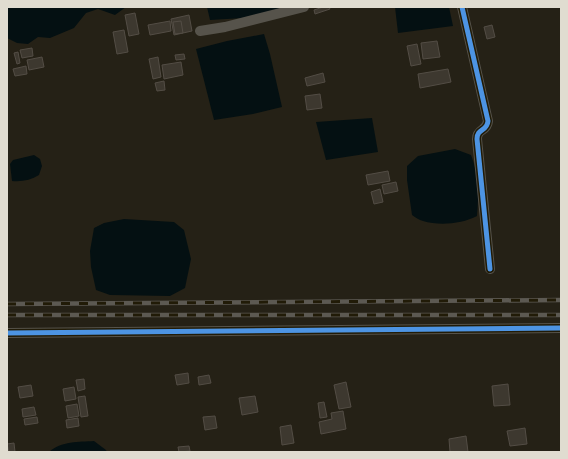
<svg xmlns="http://www.w3.org/2000/svg" width="568" height="459" font-family="Ubuntu,sans-serif">
<style>
.water{fill:#041012}
.building{fill:#3d382f;stroke:#534d45}
.lines{fill:none;stroke-linecap:round;stroke-linejoin:round}
.street{stroke:#56534b;stroke-width:10}
.rail-casing{stroke:#5c5952;stroke-width:4.5}
.rail{stroke:#211b07;stroke-width:3;stroke-dasharray:9;stroke-linecap:butt}
.cycleway-casing{stroke:#211b07;stroke-width:8}
.cycleway{stroke:#4d94e3;stroke-width:5}
</style>
<rect width="100%" height="100%" fill="#252116"/>
<!-- water -->
<g class="water">
<polygon points="7,7 126,7 115,15 98,9 86,13 74,28 50,38 38,37 28,44 17,43 7,38"/>
<polygon points="207,7 282,7 262,17 210,20"/>
<polygon points="395,7 449,7 453,26 398,33"/>
<polygon points="264,34 270,54 282,107 253,114 214,120 196,49 227,41"/>
<polygon points="372,118 378,152 326,160 316,122"/>
<path d="M455,149L471,155C479,175 479,194 477,216C462,224 439,226 423,221C419,220 415,217 412,215L407,180V166L418,156Z"/>
<path d="M34,155L40,159L42,166L39,175C31,180 22,182 12,181L10,164L13,160Z"/>
<polygon points="124,219 174,222 184,230 191,259 185,288 170,296 110,295 96,290 91,267 90,251 94,228 104,223"/>
<path d="M94,441L106,450L107,452H49C61,441 79,442 94,441Z"/>
</g>
<!-- building -->
<g class="building">
<polygon points="323,7 329,7 330,9 315,14 314,10"/>
<polygon points="135,13 139,34 129,36 125,15"/>
<polygon points="189,15 192,31 174,35 171,19"/>
<polygon points="170,21 171,31 150,35 148,25"/>
<polygon points="181,21 183,33 175,34 173,22"/>
<polygon points="492,25 495,37 487,39 484,27"/>
<polygon points="124,30 128,52 117,54 113,32"/>
<polygon points="437,41 440,57 423,59 421,43"/>
<polygon points="417,44 421,64 411,66 407,46"/>
<polygon points="32,48 33,56 22,58 20,50"/>
<polygon points="18,52 20,63 17,64 14,53"/>
<polygon points="184,54 185,59 176,60 175,55"/>
<polygon points="42,57 44,67 29,70 27,60"/>
<polygon points="158,57 161,77 153,79 149,59"/>
<polygon points="181,62 183,75 164,79 162,65"/>
<polygon points="26,66 27,74 15,76 13,69"/>
<polygon points="448,69 451,82 420,88 418,74"/>
<polygon points="323,73 325,82 307,86 305,78"/>
<polygon points="164,81 165,90 157,91 155,83"/>
<polygon points="320,94 322,108 307,110 305,96"/>
<polygon points="388,171 390,181 368,185 366,175"/>
<polygon points="396,182 398,191 384,194 382,185"/>
<polygon points="380,189 383,202 374,204 371,192"/>
<polygon points="188,373 189,383 177,385 175,375"/>
<polygon points="209,375 211,383 199,385 198,377"/>
<polygon points="84,379 85,389 78,391 76,380"/>
<polygon points="346,382 351,407 339,409 334,385"/>
<polygon points="508,384 510,405 494,406 492,386"/>
<polygon points="31,385 33,396 20,398 18,387"/>
<polygon points="74,387 76,399 65,401 63,389"/>
<polygon points="85,396 88,416 81,417 78,397"/>
<polygon points="255,396 258,412 242,415 239,398"/>
<polygon points="324,402 327,417 320,418 318,403"/>
<polygon points="77,404 79,416 68,418 66,406"/>
<polygon points="34,407 36,415 23,417 22,409"/>
<polygon points="343,411 346,429 321,434 319,422 332,419 331,413"/>
<polygon points="215,416 217,428 205,430 203,417"/>
<polygon points="37,417 38,423 25,425 24,419"/>
<polygon points="78,418 79,426 67,428 66,420"/>
<polygon points="291,425 294,443 282,445 280,427"/>
<polygon points="525,428 527,444 510,446 507,431"/>
<polygon points="466,436 468,452 450,452 449,439"/>
<polygon points="14,443 15,452 9,452 7,444"/>
<polygon points="189,446 190,451 179,452 178,447"/>
</g>
<g class="lines">
<!-- street -->
<g class="street">
<path d="M462,7L488,121C487,132 477,128 477,139L490,269"/>
<polyline points="200,31 225,27 304,7"/>
<polyline points="7,333 561,328"/>
</g>
<defs>
<g id="rail">
<polyline points="7,304 561,300"/>
<polyline points="7,315 561,315"/>
</g>
</defs>
<!-- rail casing -->
<use href="#rail" class="rail-casing"/>
<!-- rail -->
<use href="#rail" class="rail"/>
<defs>
<g id="cycleway">
<path d="M462,7L488,121C487,132 477,128 477,139L490,269"/>
<polyline points="7,333 561,328"/>
</g>
</defs>
<!-- cycleway casing -->
<use href="#cycleway" class="cycleway-casing"/>
<!-- cycleway -->
<use href="#cycleway" class="cycleway"/>
</g>
<!-- border -->
<rect width="568" height="459" fill="none" stroke="#e0dcd0" stroke-width="16"/>
</svg>
